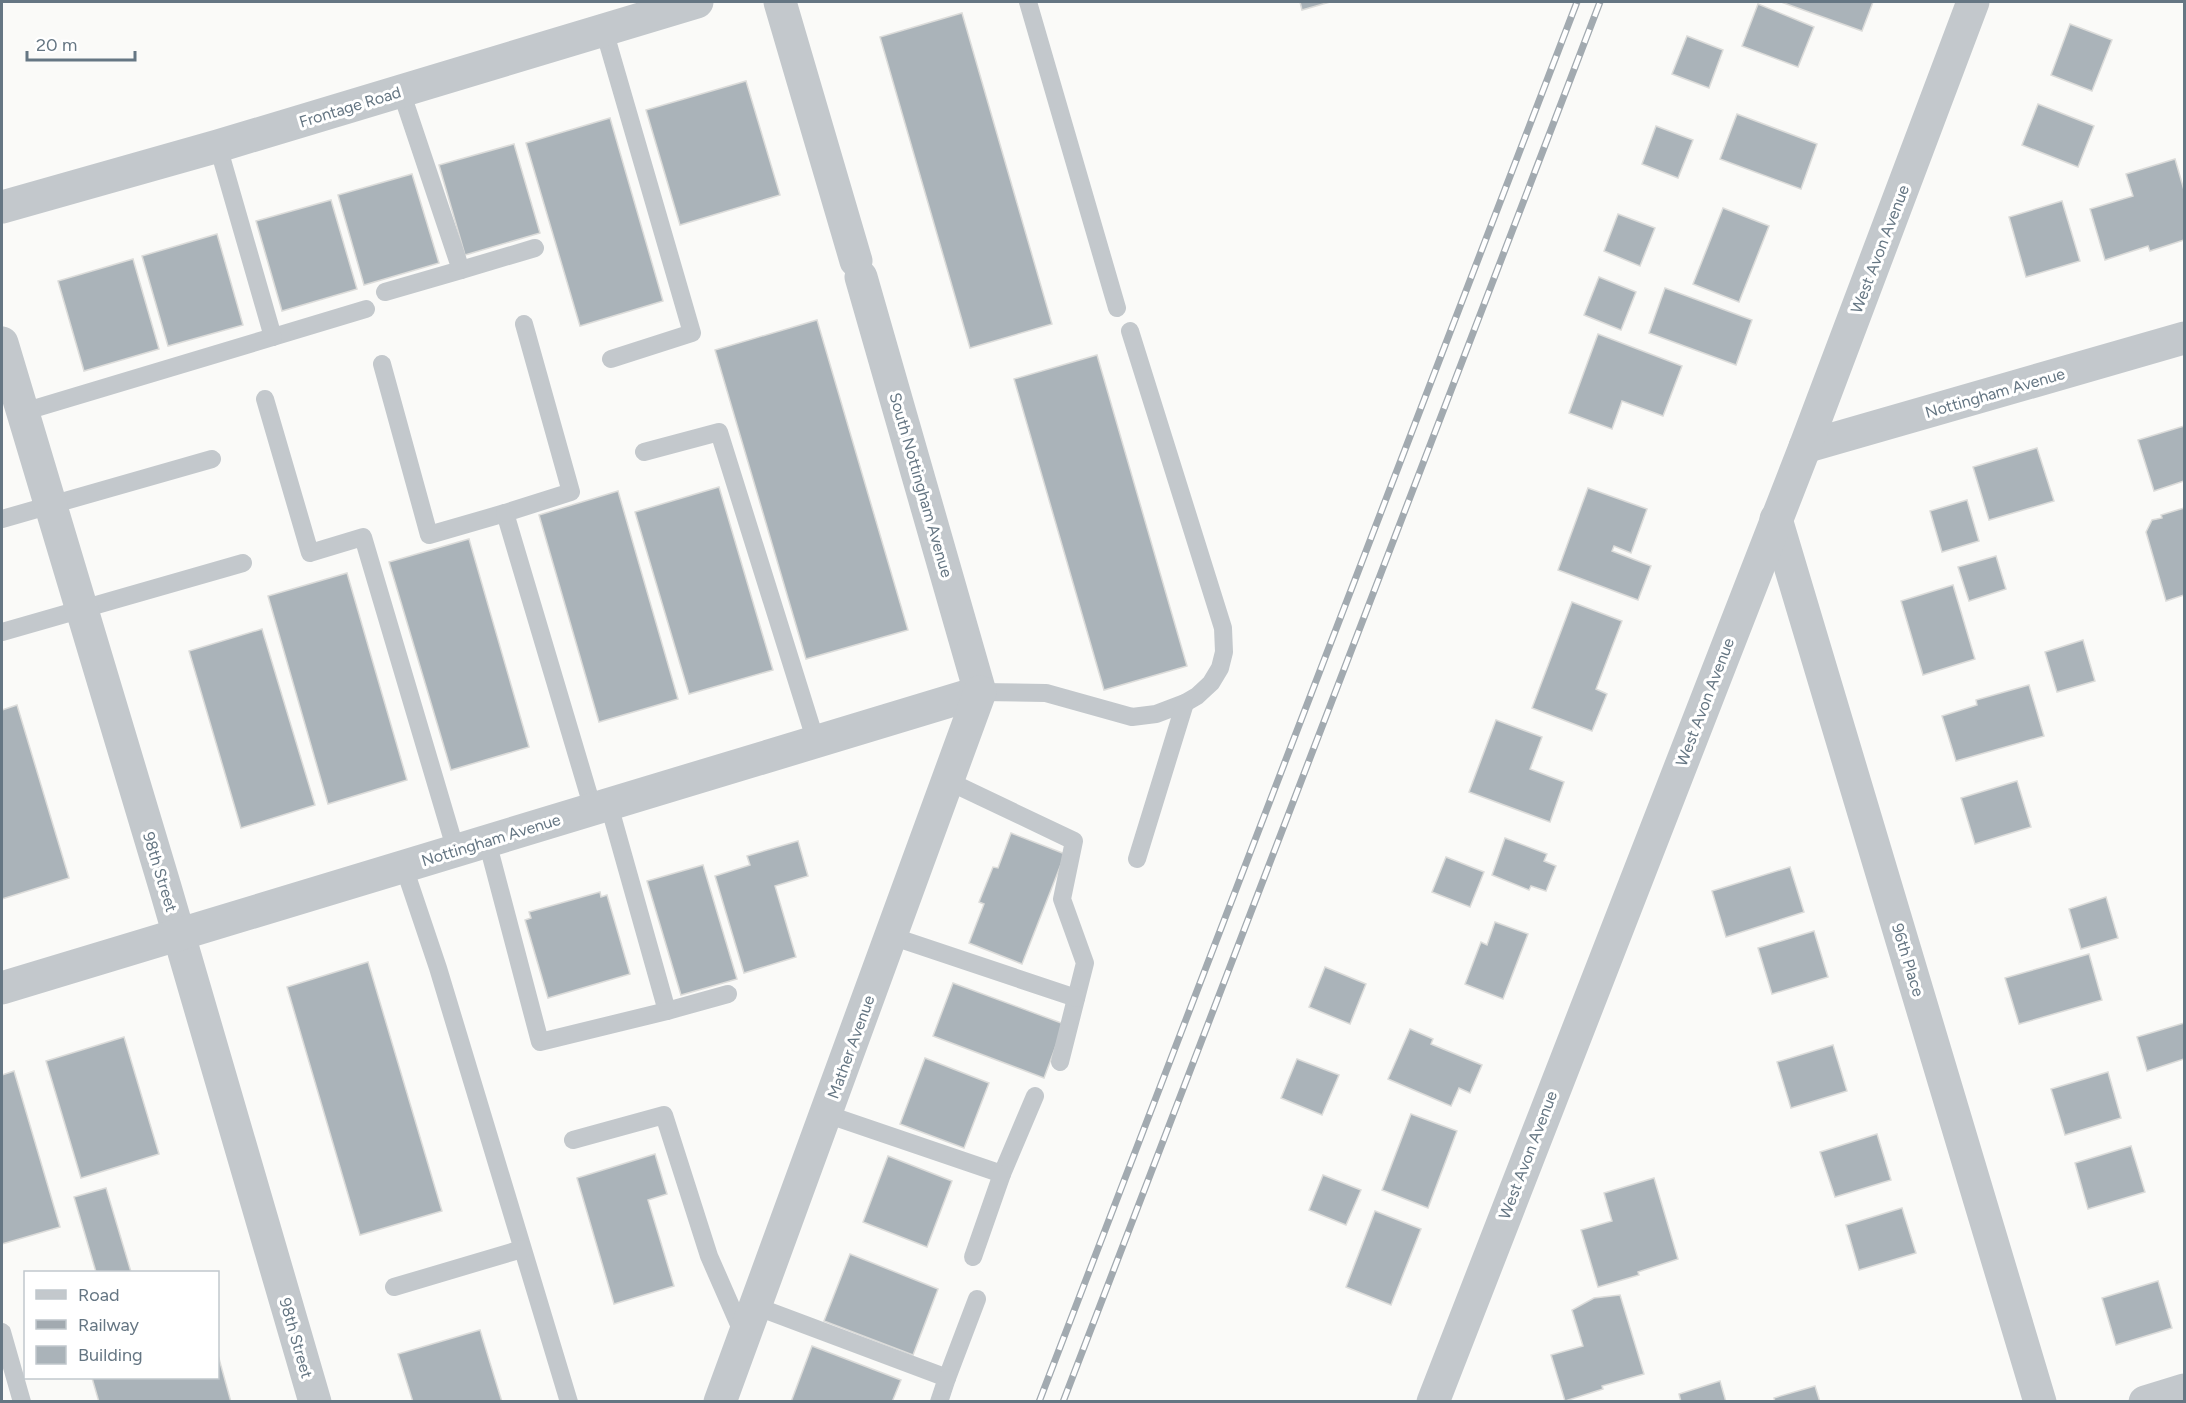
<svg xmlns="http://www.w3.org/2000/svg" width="2186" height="1403" font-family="Figtree,sans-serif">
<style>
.building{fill:#aab3b9;stroke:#dcdcda;stroke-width:1.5}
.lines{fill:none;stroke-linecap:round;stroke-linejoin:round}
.service{stroke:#c3c8cc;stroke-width:18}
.minor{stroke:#c3c8cc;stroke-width:33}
.rail-casing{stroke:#a2aab0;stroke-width:7}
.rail{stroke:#fff;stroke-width:4.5;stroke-dasharray:14;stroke-linecap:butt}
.labels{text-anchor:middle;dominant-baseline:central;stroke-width:6;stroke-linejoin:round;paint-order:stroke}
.street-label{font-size:16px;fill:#657683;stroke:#fff}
</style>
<rect width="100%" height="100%" fill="#fafaf8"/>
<!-- building -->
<g class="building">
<polygon points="1300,2 1330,2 1302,10"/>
<polygon points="1781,2 1873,2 1862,31"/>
<polygon points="1758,4 1814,27 1798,67 1742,46"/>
<polygon points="962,13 1052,324 970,348 880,37"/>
<polygon points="2070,24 2112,40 2092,91 2051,75"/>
<polygon points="1687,36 1723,50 1709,88 1672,74"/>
<polygon points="746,81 780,195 680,225 646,110"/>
<polygon points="2038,104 2094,126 2078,167 2022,145"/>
<polygon points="1737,114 1817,144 1801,189 1720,159"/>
<polygon points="610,118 663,301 580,326 526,143"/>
<polygon points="1656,126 1693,140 1678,178 1642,164"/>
<polygon points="514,144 540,233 465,255 439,165"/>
<polygon points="2175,159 2184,190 2184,240 2150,251 2148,246 2105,260 2090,209 2133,196 2126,174"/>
<polygon points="412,174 439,263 364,285 338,195"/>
<polygon points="331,200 357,289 282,311 256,221"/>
<polygon points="2062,201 2080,261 2026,277 2009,217"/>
<polygon points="1723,208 1769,226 1739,302 1693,284"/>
<polygon points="1618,214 1655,228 1640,266 1604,251"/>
<polygon points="217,234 243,325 168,346 142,256"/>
<polygon points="133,259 159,349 84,371 58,281"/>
<polygon points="1599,277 1636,292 1621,330 1584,315"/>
<polygon points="1665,288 1752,320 1736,365 1649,333"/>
<polygon points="817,320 908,630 806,659 715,350"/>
<polygon points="1598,334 1682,366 1663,416 1622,401 1612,429 1569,413"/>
<polygon points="1097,355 1187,666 1104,690 1014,379"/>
<polygon points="2184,426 2184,481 2154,491 2138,440"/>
<polygon points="2037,448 2054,501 1989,520 1973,467"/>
<polygon points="719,487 773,670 689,694 635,512"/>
<polygon points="1588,488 1647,509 1631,553 1614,546 1612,551 1651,566 1638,600 1558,570"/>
<polygon points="618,491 678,699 599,722 539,515"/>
<polygon points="1967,500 1979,541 1942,552 1930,511"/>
<polygon points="2184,508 2184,595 2166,601 2146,532 2152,520 2162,518 2161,515"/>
<polygon points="469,539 529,747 451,770 389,562"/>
<polygon points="1996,556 2006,589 1969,601 1958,567"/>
<polygon points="347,573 407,780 328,804 268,596"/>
<polygon points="1953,585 1975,659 1923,675 1901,601"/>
<polygon points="1572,602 1622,621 1596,689 1607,694 1592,731 1532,708"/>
<polygon points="262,629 315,805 241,828 189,651"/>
<polygon points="2083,640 2095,681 2057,692 2045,652"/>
<polygon points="2029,685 2044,736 1956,761 1942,716 1977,705 1976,700"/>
<polygon points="17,705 69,878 2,899 2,710"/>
<polygon points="1496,720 1542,737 1530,769 1564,782 1550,822 1469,792"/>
<polygon points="2017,781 2031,827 1975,844 1961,798"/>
<polygon points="1011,833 1065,854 1022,964 969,943 984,904 979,902 993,867 998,868"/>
<polygon points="1505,838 1547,854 1544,861 1556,866 1546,891 1531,886 1529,890 1492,875"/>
<polygon points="798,841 808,876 775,886 796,957 744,973 715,876 750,865 747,856"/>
<polygon points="1446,857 1484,872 1470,907 1432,892"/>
<polygon points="703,865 737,979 681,995 647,881"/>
<polygon points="1790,867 1804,912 1726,937 1712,891"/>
<polygon points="600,892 601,897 607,895 630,974 548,998 525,920 531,918 529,912"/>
<polygon points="2106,897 2118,938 2081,949 2069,909"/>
<polygon points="1495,922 1528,934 1503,999 1465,984 1481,942 1487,945"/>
<polygon points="1814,931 1828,977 1772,994 1758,948"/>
<polygon points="2089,954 2102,1000 2019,1024 2005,978"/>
<polygon points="368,962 442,1211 360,1235 287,987"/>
<polygon points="1325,967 1366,984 1350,1024 1309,1007"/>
<polygon points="953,983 1064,1024 1044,1078 933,1036"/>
<polygon points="2184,1023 2184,1059 2147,1071 2137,1037"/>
<polygon points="1410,1029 1433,1039 1431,1044 1482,1065 1470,1093 1459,1088 1451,1106 1388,1079"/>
<polygon points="124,1037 159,1154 81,1178 46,1061"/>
<polygon points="1833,1045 1847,1091 1791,1108 1777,1062"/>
<polygon points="925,1058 989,1083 964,1148 900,1124"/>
<polygon points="1297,1059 1339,1075 1322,1115 1281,1098"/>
<polygon points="14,1071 60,1227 2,1244 2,1075"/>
<polygon points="2108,1072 2121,1118 2065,1135 2051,1089"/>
<polygon points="1411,1114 1457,1131 1428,1208 1382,1190"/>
<polygon points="1877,1134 1891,1180 1835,1197 1820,1152"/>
<polygon points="2131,1146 2145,1192 2088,1209 2075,1163"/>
<polygon points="655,1154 667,1194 648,1200 674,1286 614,1304 577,1178"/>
<polygon points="888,1156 952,1181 927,1247 863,1222"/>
<polygon points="1323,1175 1361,1190 1346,1225 1309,1210"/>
<polygon points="1654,1178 1678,1259 1638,1272 1639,1275 1598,1287 1581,1230 1612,1221 1604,1193"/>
<polygon points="106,1188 131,1272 96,1272 74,1197"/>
<polygon points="1902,1208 1916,1253 1859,1270 1846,1225"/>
<polygon points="1375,1211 1421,1229 1391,1305 1346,1287"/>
<polygon points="850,1254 938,1289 913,1355 824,1321"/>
<polygon points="2158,1281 2172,1328 2116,1345 2102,1298"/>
<polygon points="1620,1295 1644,1374 1602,1386 1603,1389 1565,1401 1551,1355 1583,1346 1572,1310 1594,1298"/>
<polygon points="480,1330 502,1402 413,1402 398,1354"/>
<polygon points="812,1346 901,1380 892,1402 791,1402"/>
<polygon points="218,1355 231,1402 99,1402 92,1378 218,1378"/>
<polygon points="1720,1381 1726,1402 1681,1402 1679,1394"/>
<polygon points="1815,1386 1820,1402 1775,1402 1774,1398"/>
</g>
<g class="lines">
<!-- service -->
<g class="service">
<polyline points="1028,2 1117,308"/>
<polyline points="604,30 692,333 611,359"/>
<polyline points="218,146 273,337 366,309"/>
<polyline points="461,270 535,248"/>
<polyline points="385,292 461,270 401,91"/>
<polyline points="382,364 429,535 505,513 593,809"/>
<polyline points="265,399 310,553 363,537 456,851"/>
<polyline points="23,412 273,337"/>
<polyline points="644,452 719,432 816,742"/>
<polyline points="505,513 571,492 524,324"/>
<polyline points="2,519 212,459"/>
<polyline points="2,632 243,563"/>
<polyline points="980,692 1046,693 1132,717 1156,714 1185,703 1197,696 1211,683 1220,668 1224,652 1223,628 1130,331"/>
<polyline points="948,781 1074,841 1062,899 1085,963 1060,1062"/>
<polyline points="609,805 667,1011 728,994"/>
<polyline points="487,841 540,1042 667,1011"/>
<polyline points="1137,859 1185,703"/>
<polyline points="404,867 438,968 569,1402"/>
<polyline points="891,936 1076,998"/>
<polyline points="826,1114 1002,1174 1035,1096"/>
<polyline points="573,1140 664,1115 709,1256 744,1336"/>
<polyline points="973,1257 1002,1174"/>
<polyline points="394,1287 522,1249"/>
<polyline points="755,1306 947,1378 977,1299"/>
<polyline points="2,1332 22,1402"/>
<polyline points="939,1402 947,1378"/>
</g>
<!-- minor -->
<g class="minor">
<polyline points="780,2 856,261"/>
<polyline points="2,207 218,146 697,2"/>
<polyline points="861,277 980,692"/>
<polyline points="2,343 165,887 315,1402"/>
<polyline points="1805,447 2184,338"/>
<polyline points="1776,519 2040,1402"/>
<polyline points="2,988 980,692"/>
<polyline points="720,1402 980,692"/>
<polyline points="1433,1402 1805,447 1973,2"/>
<polyline points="2145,1402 2184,1390"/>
</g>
<defs>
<g id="rail">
<polyline points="1039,1402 1577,2"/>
<polyline points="1063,1402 1600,2"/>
</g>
</defs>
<!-- rail casing -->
<use href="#rail" class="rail-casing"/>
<!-- rail -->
<use href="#rail" class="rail"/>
</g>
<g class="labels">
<!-- street labels -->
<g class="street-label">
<text transform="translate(350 107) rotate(-17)">Frontage Road</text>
<text transform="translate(1880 249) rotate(-69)">West Avon Avenue</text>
<text transform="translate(1995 393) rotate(-16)">Nottingham Avenue</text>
<text transform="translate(921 485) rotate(74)">South Nottingham Avenue</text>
<text transform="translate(1705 702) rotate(-69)">West Avon Avenue</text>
<text transform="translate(491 840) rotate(-17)">Nottingham Avenue</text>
<text transform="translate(160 872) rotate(73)">98th Street</text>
<text transform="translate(1908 960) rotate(73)">96th Place</text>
<text transform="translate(851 1047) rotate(-70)">Mather Avenue</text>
<text transform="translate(1528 1155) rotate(-69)">West Avon Avenue</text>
<text transform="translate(296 1338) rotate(74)">98th Street</text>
</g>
</g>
<!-- border -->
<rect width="2186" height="1403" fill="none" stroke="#657683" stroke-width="6"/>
<!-- legend -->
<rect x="24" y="1271" width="195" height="108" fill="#ffffff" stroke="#c1c8cd" stroke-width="1.5"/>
<rect x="36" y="1290" width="30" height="9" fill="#c3c8cc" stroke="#c1c8cd" stroke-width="1.5"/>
<text x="78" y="1301" font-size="18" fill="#657683">Road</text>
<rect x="36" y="1320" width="30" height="9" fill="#a2aab0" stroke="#c1c8cd" stroke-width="1.5"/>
<text x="78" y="1331" font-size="18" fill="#657683">Railway</text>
<rect x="36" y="1346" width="30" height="18" fill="#aab3b9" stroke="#c1c8cd" stroke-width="1.5"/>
<text x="78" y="1361" font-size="18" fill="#657683">Building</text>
<!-- scale -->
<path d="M27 51v9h108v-9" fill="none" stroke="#657683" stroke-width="3"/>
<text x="36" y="51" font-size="18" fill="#657683" stroke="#ffffff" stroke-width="4.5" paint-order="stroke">20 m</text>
</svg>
